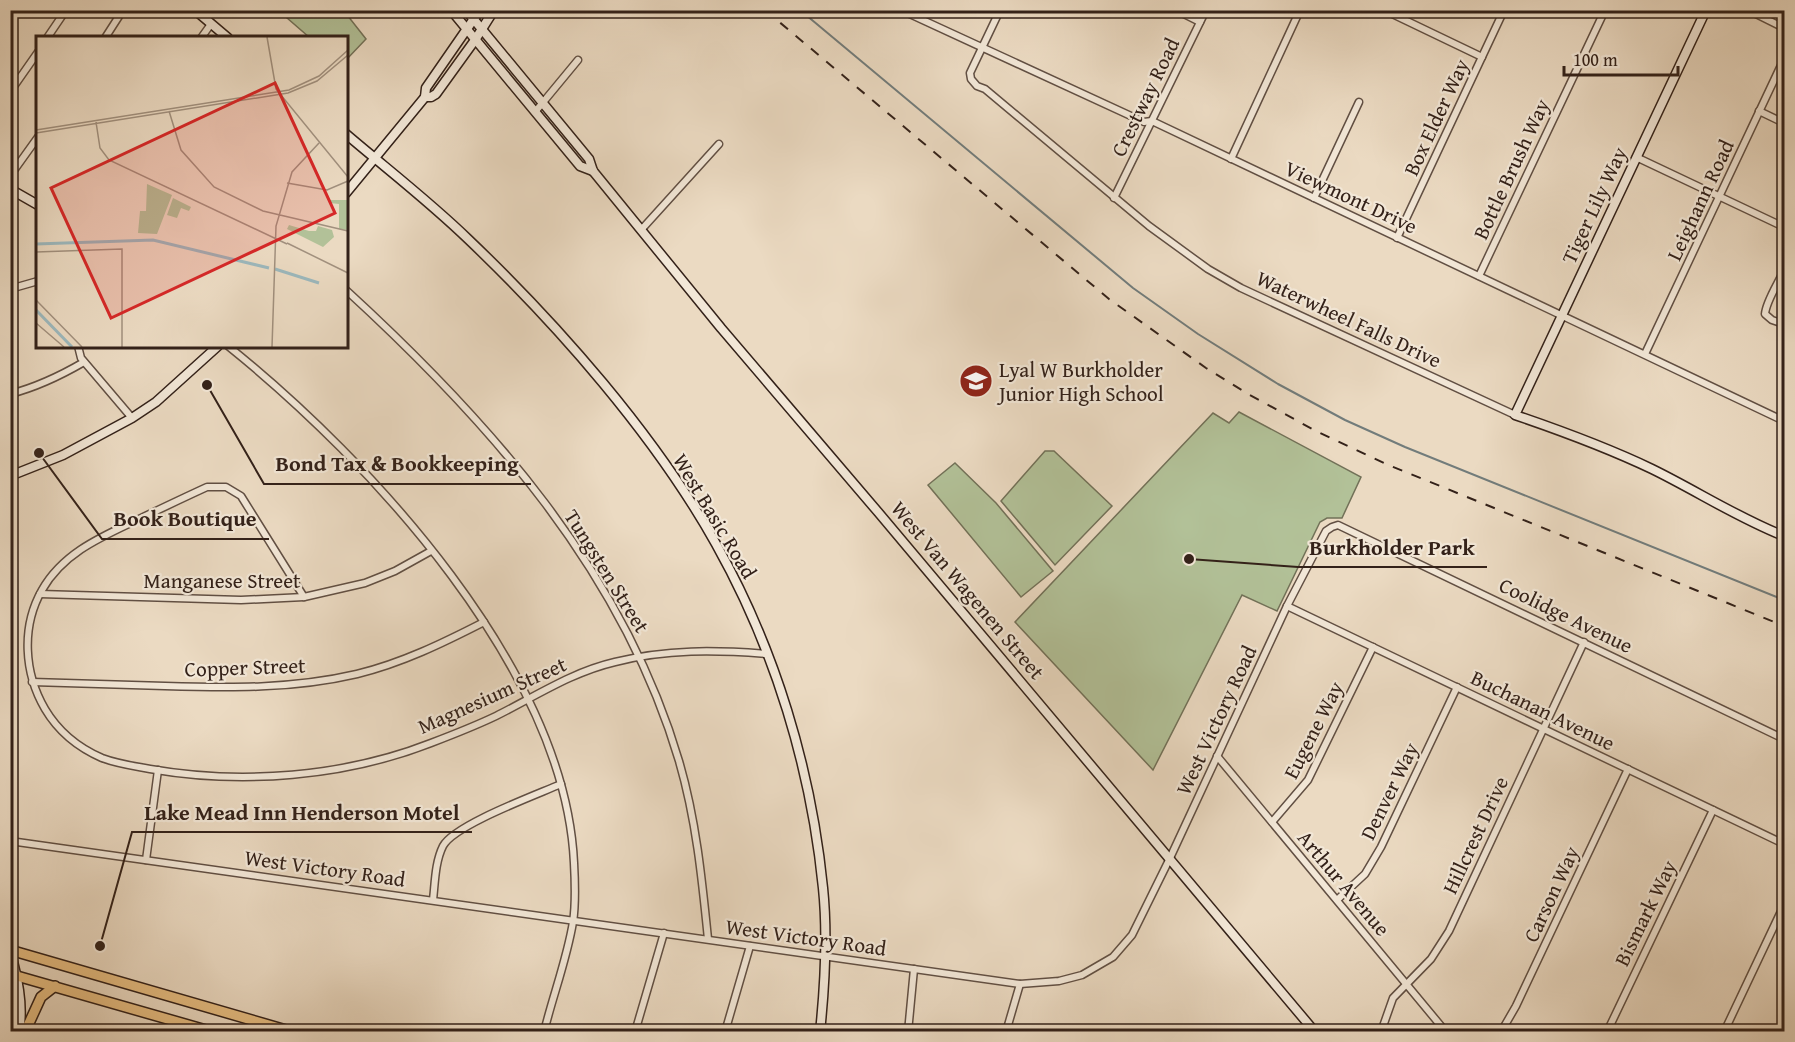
<svg xmlns="http://www.w3.org/2000/svg" width="1795" height="1042" font-family="'Gentium Book Plus',serif">
<style>
.green{fill:#b2c198;stroke:#727158;stroke-width:1.5}
.lines{fill:none;stroke-linecap:round;stroke-linejoin:round}
.stream{stroke:#727c7b;stroke-width:2}
.street-casing{stroke:#614f43;stroke-width:9}
.secondary-casing{stroke:#332119;stroke-width:11}
.primary-casing{stroke:#332119;stroke-width:12}
.street{stroke:#f2e7d7;stroke-width:6}
.secondary{stroke:#f2e7d7;stroke-width:8}
.primary{stroke:#e6bd81;stroke-width:9}
.rail{stroke:#332119;stroke-width:2;stroke-dasharray:10 10;stroke-linecap:butt}
.labels{text-anchor:middle;dominant-baseline:central;stroke-width:4.5;stroke-linejoin:round;paint-order:stroke}
.street-label{font-size:21px;fill:#332119;stroke:#f2e7d7}
.poi-label{font-size:21px;fill:#332119;stroke:#f2e7d7;text-anchor:start}
.inset-river{fill:none;stroke:#9cb8bd;stroke-width:3}
.inset-road{fill:none;stroke:#a1907e;stroke-width:1.5}
.view{fill:#d62828;fill-opacity:0.15;stroke:#d62828;stroke-width:3}
.inset-edge{fill:none;stroke:#332119;stroke-width:3}
.leader{fill:none;stroke:#332119;stroke-width:2}
.callout-dot{fill:#332119;stroke:#f2e7d7;stroke-width:2}
.callout-label{font-size:22px;text-anchor:middle;font-weight:bold;fill:#332119;stroke:#f2e7d7;stroke-width:4.5;stroke-linejoin:round;paint-order:stroke}
</style>
<rect width="100%" height="100%" fill="#ebdac2"/>
<filter id="stains"><feTurbulence type="fractalNoise" baseFrequency=".00333" numOctaves="4"/><feColorMatrix values="0 0 0 0 .2 0 0 0 0 .09 0 0 0 0 .02 0 0 0 .5 -.17"/></filter>
<radialGradient id="worn" r=".72"><stop offset=".6" stop-color="#630" stop-opacity="0"/><stop offset="1" stop-color="#630" stop-opacity=".3"/></radialGradient>
<!-- green -->
<g class="green">
<polygon points="279,11 344,11 366,39 347,59 346,38 309,37"/>
<polygon points="1239,412 1361,477 1342,518 1327,518 1320,522 1277,611 1242,595 1153,770 1015,622 1213,413 1229,423"/>
<polygon points="1045,451 1054,451 1112,506 1055,565 1001,501"/>
<polygon points="955,463 996,503 1053,571 1021,597 928,485"/>
</g>
<g class="lines">
<!-- stream -->
<polyline class="stream" points="800,10 1133,288 1198,334 1278,384 1345,420 1405,447 1784,600"/>
<defs>
<g id="street">
<polyline points="901,10 1144,122 1152,121 1784,421"/>
<polyline points="1000,10 970,73 971,79 977,86 985,89 1149,226 1208,269 1241,288 1515,415"/>
<polyline points="1176,10 1200,22"/>
<polyline points="1384,10 1482,57"/>
<polyline points="1748,10 1784,28"/>
<polyline points="47,38 66,10"/>
<polyline points="105,38 123,10"/>
<polyline points="201,38 211,24"/>
<polyline points="10,92 38,52"/>
<polyline points="1759,111 1784,123"/>
<polyline points="535,112 578,60"/>
<polyline points="1636,157 1784,227"/>
<polyline points="1231,159 1300,10"/>
<polyline points="10,176 38,137"/>
<polyline points="1114,198 1206,10"/>
<polyline points="1314,198 1359,102"/>
<polyline points="641,230 719,144"/>
<polyline points="1397,238 1504,10"/>
<path d="M1784,270C1779,282 1766,301 1765,314L1772,320L1784,324"/>
<polyline points="1479,276 1605,10"/>
<polyline points="10,289 38,281"/>
<path d="M346,290C489,421 623,571 679,761C696,819 702,879 708,939"/>
<polyline points="78,346 81,358 132,418"/>
<path d="M228,346C371,461 565,670 574,863C575,881 576,903 573,922C567,959 553,995 544,1032"/>
<polyline points="1645,354 1784,59"/>
<path d="M10,394C37,387 60,376 84,362"/>
<polyline points="40,594 241,600 304,597 365,583 395,571 431,551"/>
<path d="M304,597L241,496L226,487H207C183,498 160,509 137,520C101,537 63,553 42,590C21,627 24,673 45,709C58,731 79,748 102,758C118,764 134,766 150,769C242,785 344,777 431,743C452,735 475,726 496,716C536,696 572,672 615,662C667,649 715,650 767,654"/>
<polyline points="1287,606 1784,844"/>
<path d="M32,682C77,683 121,685 165,686C230,688 293,689 357,674C402,663 443,643 484,622"/>
<polyline points="1217,756 1446,1032"/>
<polyline points="1272,822 1308,780 1373,647"/>
<polyline points="10,841 1020,984 1059,981 1082,975 1113,957 1132,935 1170,858 1287,606 1326,531 1332,527 1338,525 1784,739"/>
<polyline points="146,860 158,770"/>
<path d="M433,900C435,883 435,862 443,846C454,825 536,795 561,784"/>
<polyline points="1337,900 1365,874 1381,847 1457,687"/>
<polyline points="635,1032 664,933"/>
<polyline points="725,1032 750,946"/>
<polyline points="908,1032 914,969"/>
<polyline points="1006,1032 1020,984"/>
<polyline points="1381,1032 1393,998 1431,959 1449,931 1584,642"/>
<polyline points="1501,1032 1516,1006 1628,769"/>
<polyline points="1607,1032 1713,810"/>
<polyline points="1724,1032 1784,905"/>
</g>
<g id="secondary">
<polyline points="195,10 228,38"/>
<polyline points="451,10 580,166 593,171"/>
<polyline points="466,10 589,159 593,171 721,328 878,512 1315,1032"/>
<path d="M1706,10L1515,415C1562,431 1608,448 1652,469C1697,491 1738,518 1784,536"/>
<polyline points="425,97 431,97 436,94 475,40 494,10"/>
<path d="M346,134C387,169 430,202 468,239C558,325 655,435 716,544C775,649 811,768 823,888C828,936 825,984 820,1032"/>
<polyline points="10,189 38,205"/>
<polyline points="346,193 425,97 426,88 480,10"/>
<polyline points="10,476 63,455 132,418 156,402 218,346"/>
<path d="M10,950C17,976 24,1004 19,1032"/>
</g>
<g id="primary">
<polyline points="10,950 293,1032"/>
<polyline points="10,974 213,1032"/>
<polyline points="25,1032 41,997 55,986"/>
</g>
</defs>
<!-- street casing -->
<use href="#street" class="street-casing"/>
<!-- secondary casing -->
<use href="#secondary" class="secondary-casing"/>
<!-- primary casing -->
<use href="#primary" class="primary-casing"/>
<!-- street -->
<use href="#street" class="street"/>
<!-- secondary -->
<use href="#secondary" class="secondary"/>
<!-- primary -->
<use href="#primary" class="primary"/>
<!-- rail -->
<polyline class="rail" points="765,10 1109,299 1206,368 1248,394 1316,431 1386,464 1784,626"/>
</g>
<!-- icons -->
<defs>
<symbol id="school-disc" viewBox="-11 -11 22 22"><circle r="9.5" fill="#8f2418" stroke="#f2e7d7"/><path d="M0-5L7-2L0 1L-7-2ZM-4 1L0 2.5L4 1V4Q0 6-4 4Z" fill="#fff"/></symbol>
</defs>
<g fill-rule="evenodd">
<use href="#school-disc" x="957" y="362" width="38" height="38"/>
</g>
<g class="labels">
<!-- street labels -->
<g class="street-label">
<text transform="translate(1145 97) rotate(-64)">Crestway Road</text>
<text transform="translate(1436 117) rotate(-65)">Box Elder Way</text>
<text transform="translate(1511 169) rotate(-65)">Bottle Brush Way</text>
<text transform="translate(1351 197) rotate(25)">Viewmont Drive</text>
<text transform="translate(1700 200) rotate(-65)">Leighann Road</text>
<text transform="translate(1594 205) rotate(-65)">Tiger Lily Way</text>
<text transform="translate(1349 319) rotate(25)">Waterwheel Falls Drive</text>
<text transform="translate(715 516) rotate(59)">West Basic Road</text>
<text transform="translate(607 571) rotate(58)">Tungsten Street</text>
<text x="222" y="580">Manganese Street</text>
<text transform="translate(968 590) rotate(50)">West Van Wagenen Street</text>
<text transform="translate(1566 615) rotate(26)">Coolidge Avenue</text>
<text transform="translate(245 667) rotate(-2)">Copper Street</text>
<text transform="translate(492 695) rotate(-24)">Magnesium Street</text>
<text transform="translate(1543 710) rotate(26)">Buchanan Avenue</text>
<text transform="translate(1216 720) rotate(-65)">West Victory Road</text>
<text transform="translate(1313 730) rotate(-63)">Eugene Way</text>
<text transform="translate(1389 791) rotate(-64)">Denver Way</text>
<text transform="translate(1475 835) rotate(-65)">Hillcrest Drive</text>
<text transform="translate(325 868) rotate(8)">West Victory Road</text>
<text transform="translate(1344 883) rotate(50)">Arthur Avenue</text>
<text transform="translate(1551 894) rotate(-65)">Carson Way</text>
<text transform="translate(1645 913) rotate(-64)">Bismark Way</text>
<text transform="translate(806 937) rotate(8)">West Victory Road</text>
</g>
<!-- poi labels -->
<g class="poi-label">
<text x="999" y="369">Lyal W Burkholder<tspan x="999" dy="24">Junior High School</tspan></text>
</g>
</g>
<!-- overview -->
<g transform="translate(36 36)">
<rect width="312" height="312" fill="#ebdac2"/>
<path d="M111,148L136,159L121,198L102,197L104,175H110ZM137,162L155,171L153,175L145,172L141,182L131,179ZM293,164H312V194L303,193V168L294,167ZM253,189L273,195H280L282,190L296,194L298,201L287,211L251,193Z" fill="#b2c198"/>
<path class="inset-river" d="M0,208L117,204L233,232M239,233L283,247M0,274L36,311"/>
<path class="inset-road" d="M231,1L240,53L312,141M133,75L145,114L178,151L227,175L312,195M60,86L64,112L73,124L251,208M0,94L253,54L283,40L312,14M0,97L252,57L281,45L312,19M251,147L291,154L312,145M251,207L312,237M0,216L86,213V311M0,264L46,311M0,287L28,311M236,311L240,190L256,136L283,107"/>
<path class="view" d="M239,47L299,177L75,282L15,152Z"/>
<rect width="312" height="312" class="inset-edge"/>
</g>
<!-- callouts -->
<path class="leader" d="M207 385L264 484H531M39 453L102 539H269M1189 559L1298 567H1487M100 946L132 832H472"/>
<g class="callout-dot">
<circle cx="207" cy="385" r="6"/>
<circle cx="39" cy="453" r="6"/>
<circle cx="1189" cy="559" r="6"/>
<circle cx="100" cy="946" r="6"/>
</g>
<g class="callout-label">
<text x="397" y="471">Bond Tax &amp; Bookkeeping</text>
<text x="185" y="526">Book Boutique</text>
<text x="1392" y="555">Burkholder Park</text>
<text x="302" y="820">Lake Mead Inn Henderson Motel</text>
</g>
<!-- margin -->
<rect width="1795" height="1042" fill="none" stroke="#ebdac2" stroke-width="36"/>
<rect x="12" y="12" width="1771" height="1018" fill="none" stroke="#332119" stroke-width="3"/>
<rect x="18" y="18" width="1759" height="1006" fill="none" stroke="#332119" stroke-width="1.5"/>
<!-- scale -->
<path d="M1564 66v9h114v-9" fill="none" stroke="#332119" stroke-width="3"/>
<text x="1573" y="66" font-size="18" fill="#332119" stroke="#f2e7d7" stroke-width="4.5" paint-order="stroke">100 m</text>
<rect width="100%" height="100%" filter="url(#stains)"/>
<rect width="100%" height="100%" fill="url(#worn)"/>
</svg>
